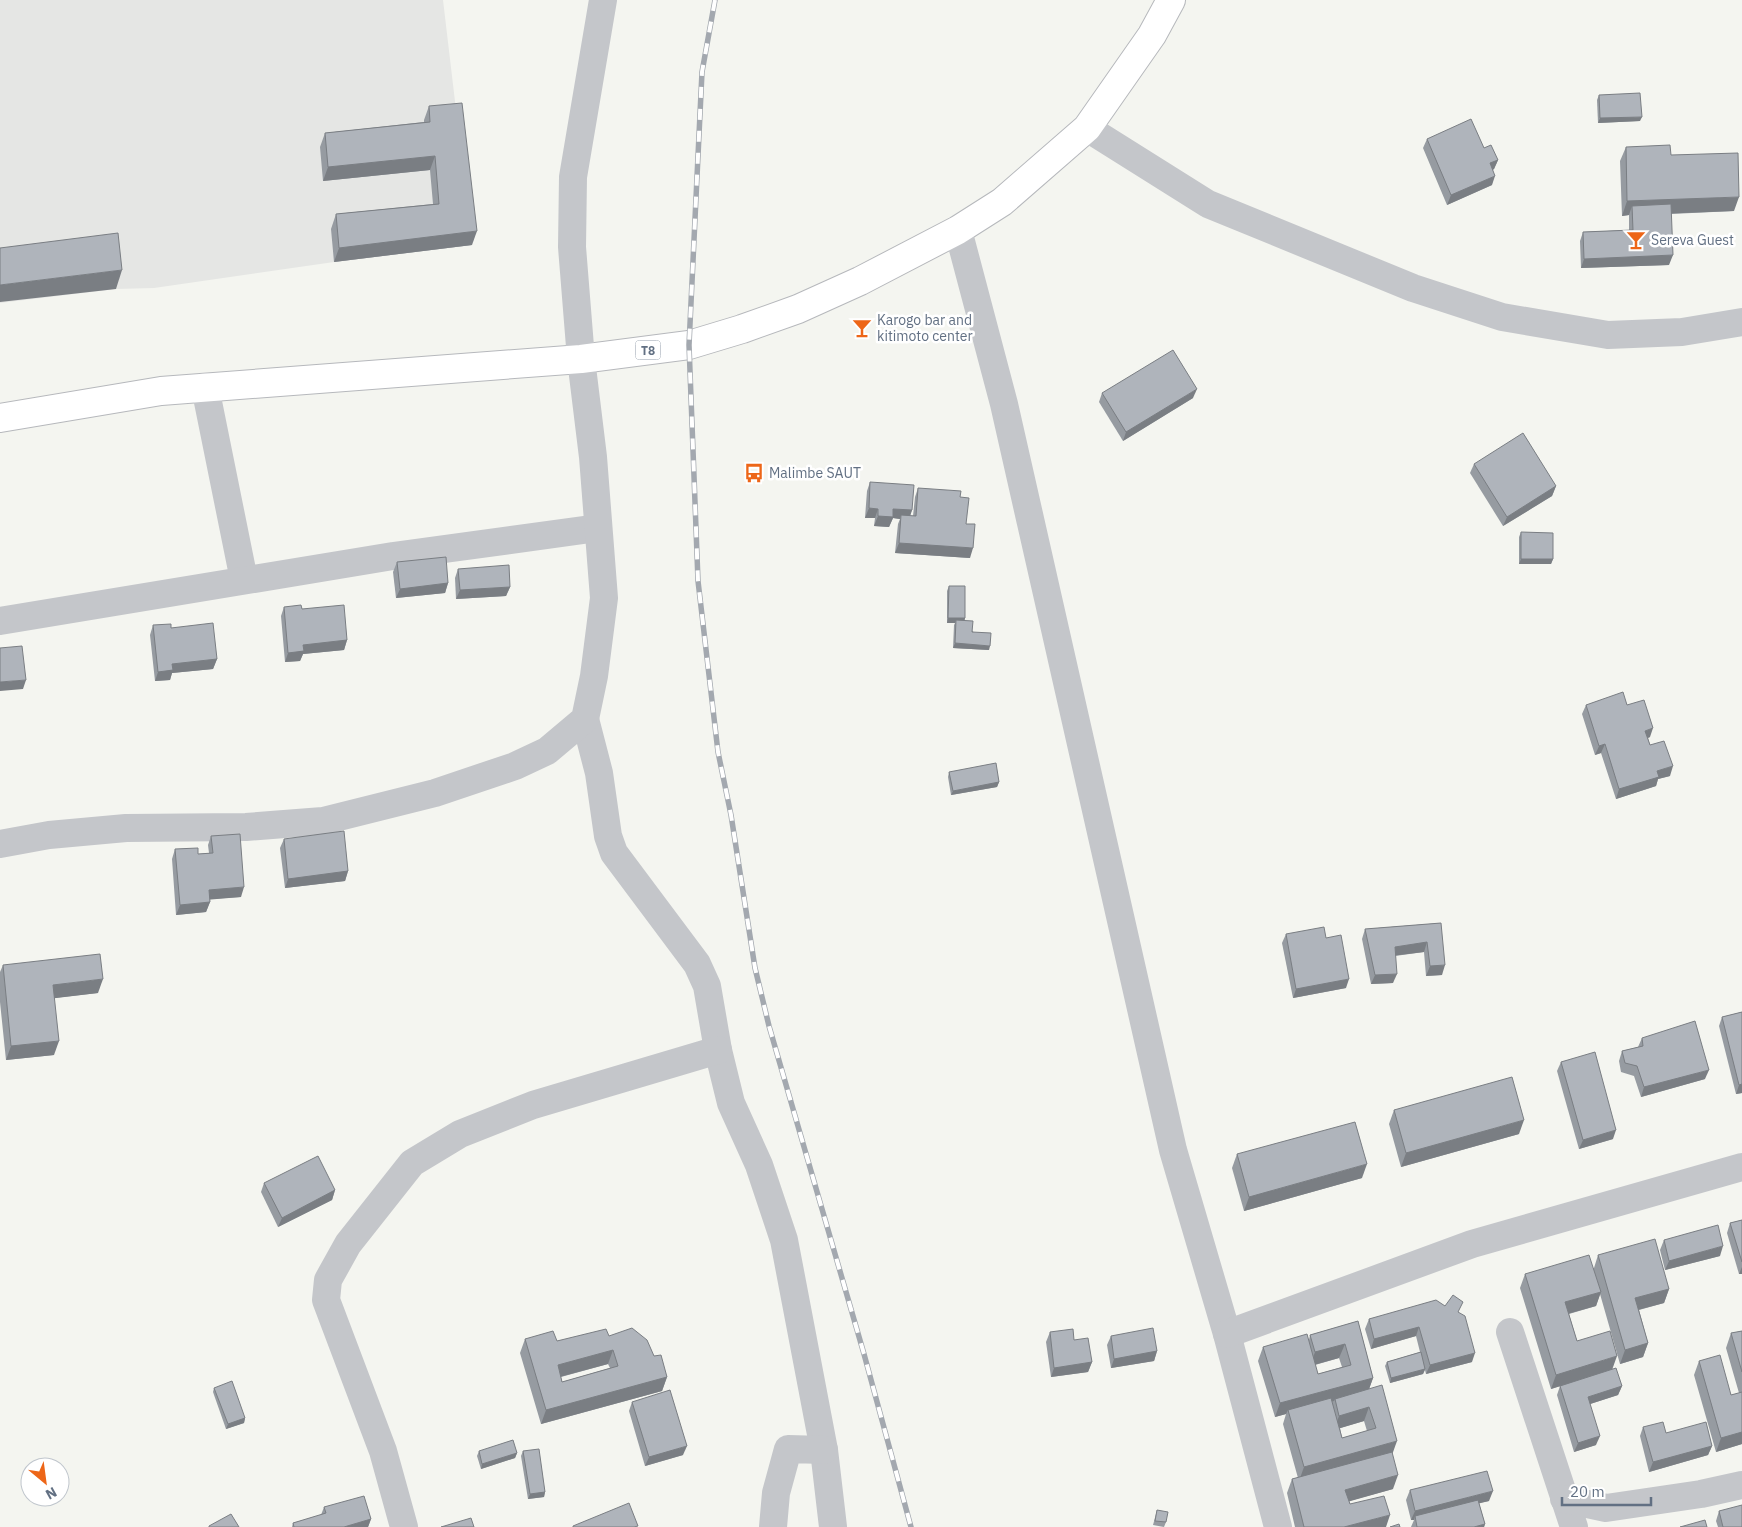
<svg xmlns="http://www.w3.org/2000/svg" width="1742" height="1527" font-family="'IBM Plex Sans',sans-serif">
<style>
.built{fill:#e5e6e4}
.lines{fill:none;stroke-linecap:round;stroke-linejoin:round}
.trunk-casing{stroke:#b6b8bc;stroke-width:30}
.minor{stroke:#c4c6ca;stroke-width:28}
.tertiary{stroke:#c4c6ca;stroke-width:28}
.trunk{stroke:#fff;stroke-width:28}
.rail-casing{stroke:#a3a8af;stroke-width:5.5}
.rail{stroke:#fff;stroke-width:4;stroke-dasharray:11;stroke-linecap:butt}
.wall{fill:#969ba1;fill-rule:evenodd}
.shaded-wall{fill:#7a7e83}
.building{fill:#afb4bb;stroke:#7a7e83;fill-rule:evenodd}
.labels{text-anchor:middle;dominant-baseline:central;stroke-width:5;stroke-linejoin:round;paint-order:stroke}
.shield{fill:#fff;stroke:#919ba8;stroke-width:1}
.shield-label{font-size:12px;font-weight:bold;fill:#627083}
.poi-label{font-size:14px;fill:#627083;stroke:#fff;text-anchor:start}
</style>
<rect width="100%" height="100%" fill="#f4f5f0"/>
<!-- built -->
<polygon class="built" points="0,0 443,0 472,245 334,262 154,288 116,289 0,303"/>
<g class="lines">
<defs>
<polyline id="trunk" points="0,418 161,391 581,359 689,345 742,329 798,309 860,281 958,230 1002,202 1087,128 1152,35 1171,0"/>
</defs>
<!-- trunk casing -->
<use href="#trunk" class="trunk-casing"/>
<!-- minor -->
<g class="minor">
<polyline points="958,230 1004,404 1173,1150 1227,1334 1278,1527"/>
<polyline points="205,387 244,580"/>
<polyline points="0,621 393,556 598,528"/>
<polyline points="585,719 599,773 608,836 614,853 697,964 707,986 718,1050 731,1103 759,1165 784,1240 824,1450 833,1527"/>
<polyline points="0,844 49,835 126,828 246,827 323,821 435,793 515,766 547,751 585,719 594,676 604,598 593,457 581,359 572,247 573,177 603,0"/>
<polyline points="1510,1332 1574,1527"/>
<polyline points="1227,1334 1472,1244 1742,1167"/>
<polyline points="1564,1499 1606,1508 1701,1494 1742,1485"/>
<polyline points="404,1527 383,1451 326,1300 328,1280 348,1244 412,1163 460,1134 533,1105 718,1050"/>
<polyline points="773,1527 776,1493 788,1449 824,1450"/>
</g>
<!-- tertiary -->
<polyline class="tertiary" points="1087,128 1208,204 1413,288 1502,317 1608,335 1682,332 1742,322"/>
<!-- trunk -->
<use href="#trunk" class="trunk"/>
<defs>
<polyline id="rail" points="715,0 702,72 689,345 698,581 718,752 731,815 755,968 769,1026 864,1354 911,1527"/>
</defs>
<!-- rail casing -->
<use href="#rail" class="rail-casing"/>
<!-- rail -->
<use href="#rail" class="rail"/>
</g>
<!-- wall -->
<g class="wall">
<polygon points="1599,95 1640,121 1598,123 1597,100"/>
<polygon points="429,106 472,245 334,262 331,229 336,214 433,204 430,170 323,181 320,147 325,133 424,122 424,120"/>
<polygon points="1427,139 1484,148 1498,160 1494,169 1493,170 1492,185 1447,205 1423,148"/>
<polygon points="1626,147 1671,155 1734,211 1671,214 1669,265 1581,268 1580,241 1583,232 1629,230 1629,215 1622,216 1620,161"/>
<polygon points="1102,393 1193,398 1123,441 1099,402"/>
<polygon points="1474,464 1556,486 1552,496 1503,526 1470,473"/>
<polygon points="870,482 912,510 910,516 913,516 915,497 918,488 960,497 966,524 970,558 895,553 898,524 900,519 893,518 889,527 874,526 875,518 865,518 867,491"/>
<polygon points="1521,532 1553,559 1551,564 1519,564 1519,537"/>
<polygon points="397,562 448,583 445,593 396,598 393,572"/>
<polygon points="458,569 510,587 506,596 456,599 455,578"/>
<polygon points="949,586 965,618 964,621 989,650 953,648 954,625 955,623 947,623 947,591"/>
<polygon points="284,607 302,609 347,640 344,650 303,654 300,661 285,662 281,616"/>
<polygon points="153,625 171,628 217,659 213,669 172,673 170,680 155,681 150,635"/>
<polygon points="1586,705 1627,705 1650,737 1648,738 1650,745 1670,776 1658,779 1656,786 1616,799 1601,753 1595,755 1582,714"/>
<polygon points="949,772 999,782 997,787 951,795 948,777"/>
<polygon points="211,836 241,897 210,899 210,902 206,912 176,915 172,859 175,849 198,854 209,853 208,845"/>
<polygon points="284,839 348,871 345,881 285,888 280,848"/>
<polygon points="1441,923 1442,975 1426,976 1424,952 1395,956 1393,983 1371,984 1362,939 1365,929"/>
<polygon points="1286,934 1326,938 1346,988 1293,998 1282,943"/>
<polygon points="3,965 98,993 54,998 54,1055 6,1060 0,1002 0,972"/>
<polygon points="1742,1012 1742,1093 1736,1094 1719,1026 1722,1017"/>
<polygon points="1642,1038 1705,1079 1641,1097 1634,1076 1621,1072 1619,1061 1622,1051 1638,1047"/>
<polygon points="1561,1062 1613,1139 1579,1149 1557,1071"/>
<polygon points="1394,1110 1519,1134 1401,1167 1389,1124"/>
<polygon points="1237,1154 1362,1178 1244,1211 1232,1168"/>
<polygon points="264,1183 335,1190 332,1200 278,1227 261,1192"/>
<polygon points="1742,1220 1742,1274 1739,1274 1727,1233 1730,1223"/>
<polygon points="1664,1240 1720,1256 1665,1270 1660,1250"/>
<polygon points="1598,1255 1669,1289 1664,1303 1639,1310 1648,1343 1643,1357 1620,1364 1600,1294 1596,1306 1569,1314 1577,1341 1613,1369 1622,1386 1618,1395 1590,1404 1596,1445 1574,1452 1557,1395 1560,1386 1551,1389 1520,1288 1525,1274 1594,1268"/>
<polygon points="1445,1306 1459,1313 1472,1362 1426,1374 1425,1370 1423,1374 1390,1383 1385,1366 1387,1362 1420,1352 1416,1336 1371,1349 1365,1329 1369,1319"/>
<path d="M1358,1321L1373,1378L1369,1389L1392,1454L1393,1489L1349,1501L1350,1504L1386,1527H1295L1287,1493L1292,1479L1298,1478L1283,1424L1286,1414L1275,1417L1258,1361L1263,1347L1309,1340L1310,1335ZM1339,1358L1342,1367L1318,1374L1315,1365ZM1364,1421L1367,1431L1342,1438L1340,1428Z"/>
<polygon points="1742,1331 1742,1444 1716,1452 1694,1375 1699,1361 1731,1395 1739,1393 1726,1348 1731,1333"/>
<polygon points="1050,1332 1074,1340 1092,1362 1088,1372 1051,1377 1046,1342"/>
<path d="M609,1336L654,1356L667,1377L662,1391L541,1424L520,1353L525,1339L557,1341ZM608,1364L610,1368L562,1382L561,1377Z"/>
<polygon points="1111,1336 1157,1351 1154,1361 1111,1368 1107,1345"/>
<polygon points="214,1388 245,1418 244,1423 226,1429 213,1392"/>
<polygon points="632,1402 683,1455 645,1466 629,1411"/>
<polygon points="1643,1427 1712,1446 1708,1455 1649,1472 1640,1436"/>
<polygon points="479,1451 517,1453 515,1458 481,1469 477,1456"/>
<polygon points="523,1451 545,1492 544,1497 528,1499 521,1456"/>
<polygon points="1410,1490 1489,1501 1479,1503 1485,1524 1484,1527 1411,1527 1414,1520 1411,1520 1406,1500"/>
<polygon points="324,1507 371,1519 368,1527 292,1527 293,1523 321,1515"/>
<polygon points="1157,1510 1166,1522 1164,1527 1153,1525"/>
<polygon points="1719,1511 1742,1527 1718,1527 1716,1521"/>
</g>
<!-- shaded-wall -->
<g class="shaded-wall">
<polygon points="1642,117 1640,121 1598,123 1600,118"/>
<polygon points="435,156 430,170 323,181 328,167"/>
<polygon points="1498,160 1494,169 1486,172 1490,163"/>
<polygon points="1495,176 1492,185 1447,205 1451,195"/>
<polygon points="1739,197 1734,211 1632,215 1632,206 1629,215 1622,216 1627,201"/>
<polygon points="477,231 472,245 334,262 339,248"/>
<polygon points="1673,255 1669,265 1581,268 1584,259"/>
<polygon points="122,270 116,289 0,302 0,285"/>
<polygon points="1197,389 1193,398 1123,441 1126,432"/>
<polygon points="1556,486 1552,496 1503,526 1507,517"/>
<polygon points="869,508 878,509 875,518 865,518"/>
<polygon points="893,509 912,510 909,519 901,515 900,519 893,518 889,527 874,526 878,516"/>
<polygon points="899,543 973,548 970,558 895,553"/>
<polygon points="1521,559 1553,559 1551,564 1519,564"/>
<polygon points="448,583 445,593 396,598 400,589"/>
<polygon points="510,587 506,596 456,599 460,590"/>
<polygon points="948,618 965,618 964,623 956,620 955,623 947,623"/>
<polygon points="347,640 344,650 303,654 300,661 285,662 288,653 303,645"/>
<polygon points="955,643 990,646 989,650 953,648"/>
<polygon points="217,659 213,669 172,673 170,680 155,681 158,672 172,664"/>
<polygon points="26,680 23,689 0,691 0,682"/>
<polygon points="1653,728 1650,737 1642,740 1645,731"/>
<polygon points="1605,744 1601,753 1595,755 1599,746"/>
<polygon points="1673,766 1670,776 1658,779 1656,786 1616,799 1619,789 1657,771"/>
<polygon points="999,782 997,787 951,795 953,791"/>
<polygon points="348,871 345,881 285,888 288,879"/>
<polygon points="244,887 241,897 205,900 209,890"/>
<polygon points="210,902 206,912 176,915 180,905"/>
<polygon points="1427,942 1424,952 1391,956 1395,947"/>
<polygon points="1445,965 1442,975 1426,976 1430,966"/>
<polygon points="1397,974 1393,983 1371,984 1375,975"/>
<polygon points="103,979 98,993 48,999 53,985"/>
<polygon points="1349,979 1346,988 1293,998 1296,989"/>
<polygon points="59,1041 54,1055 6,1060 11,1046"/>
<polygon points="1709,1070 1705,1079 1641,1097 1644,1087"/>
<polygon points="1742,1084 1742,1093 1736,1094 1739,1085"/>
<polygon points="1524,1120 1519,1134 1401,1167 1406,1153"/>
<polygon points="1616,1130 1613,1139 1579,1149 1583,1140"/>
<polygon points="1367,1164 1362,1178 1244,1211 1249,1197"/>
<polygon points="335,1190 332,1200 278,1227 282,1218"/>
<polygon points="1723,1246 1720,1256 1665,1270 1669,1261"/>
<polygon points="1742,1267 1742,1274 1739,1274"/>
<polygon points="1669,1289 1664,1303 1630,1312 1635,1298"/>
<polygon points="1601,1292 1596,1306 1560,1316 1565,1302"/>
<polygon points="1419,1327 1416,1336 1371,1349 1374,1339"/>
<polygon points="1648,1343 1643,1357 1620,1364 1625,1350"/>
<polygon points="1345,1344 1339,1358 1310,1366 1315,1352"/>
<polygon points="613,1350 608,1364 552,1379 558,1365"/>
<polygon points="1157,1351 1154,1361 1111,1368 1114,1359"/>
<polygon points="1475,1353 1472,1362 1426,1374 1430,1365"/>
<polygon points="1617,1356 1612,1370 1551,1389 1556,1375"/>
<polygon points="1092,1362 1088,1372 1051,1377 1054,1368"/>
<polygon points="1425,1369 1423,1374 1390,1383 1391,1378"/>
<polygon points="667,1377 662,1391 541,1424 546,1410"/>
<polygon points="1373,1378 1368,1392 1335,1399 1334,1401 1289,1413 1288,1410 1286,1414 1275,1417 1280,1403"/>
<polygon points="1622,1386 1618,1395 1584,1406 1588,1397"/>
<polygon points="1369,1407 1364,1421 1334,1430 1339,1416"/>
<polygon points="245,1418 244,1423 226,1429 228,1424"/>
<polygon points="1742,1432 1742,1444 1716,1452 1721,1438"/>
<polygon points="1600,1436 1596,1445 1574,1452 1578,1443"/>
<polygon points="1397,1441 1392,1455 1299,1481 1304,1467"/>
<polygon points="687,1446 683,1455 645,1466 649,1457"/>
<polygon points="1712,1446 1708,1455 1649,1472 1653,1462"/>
<polygon points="517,1453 515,1458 481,1469 482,1464"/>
<polygon points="1398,1475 1393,1489 1340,1504 1345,1490"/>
<polygon points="1493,1491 1489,1501 1415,1519 1415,1516 1414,1520 1411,1520 1415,1511"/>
<polygon points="545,1492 544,1497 528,1499 530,1494"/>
<polygon points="1390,1515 1386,1527 1344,1527"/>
<polygon points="371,1519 368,1527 344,1527"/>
<polygon points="1485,1524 1484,1527 1474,1527"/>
</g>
<!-- building -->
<g class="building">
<polygon points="1640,93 1642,117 1600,118 1599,95"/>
<polygon points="462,103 477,231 339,248 336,214 439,204 435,156 328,167 325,133 430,122 429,106"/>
<polygon points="1471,119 1484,148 1491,145 1498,160 1490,163 1495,176 1451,195 1427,139"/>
<polygon points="1670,145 1671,155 1738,153 1739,197 1627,201 1626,147"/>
<polygon points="1671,204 1673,255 1584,259 1583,232 1633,230 1632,206"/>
<polygon points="118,233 122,270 0,285 0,248"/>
<polygon points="1173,350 1197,389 1126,432 1102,393"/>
<polygon points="1523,433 1556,486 1507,517 1474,464"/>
<polygon points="870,482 914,485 912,510 893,509 893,517 878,516 878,509 869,508"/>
<polygon points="918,488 961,491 960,497 969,498 966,524 975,524 973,548 899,543 901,515 916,516"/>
<polygon points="1521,532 1553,533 1553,559 1521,559"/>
<polygon points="446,557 448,583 400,589 397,562"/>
<polygon points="509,565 510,587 460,590 458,569"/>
<polygon points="949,586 965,586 965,618 948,618"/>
<polygon points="301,605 302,609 344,605 347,640 303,645 304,651 288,653 284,607"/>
<polygon points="956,620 973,621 972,632 991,633 990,646 955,643"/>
<polygon points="213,623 217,659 172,664 173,670 158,672 153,625 171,624 171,628"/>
<polygon points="22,646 26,680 0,682 0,648"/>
<polygon points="1623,692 1627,705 1644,700 1653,728 1645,731 1650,745 1664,741 1673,766 1657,771 1659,777 1619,789 1605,744 1599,746 1586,705"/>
<polygon points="996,763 999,782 953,791 949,772"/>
<polygon points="344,831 348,871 288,879 284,839"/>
<polygon points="240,834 244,887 209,890 210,902 180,905 175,849 198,848 198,854 213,853 211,836"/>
<polygon points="1441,923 1445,965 1430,966 1427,942 1395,947 1397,974 1375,975 1365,929"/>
<polygon points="1324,927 1326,938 1341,935 1349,979 1296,989 1286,934"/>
<polygon points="100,954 103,979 53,985 59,1041 11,1046 3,965"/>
<polygon points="1742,1012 1742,1084 1739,1085 1722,1017"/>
<polygon points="1695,1021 1709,1070 1644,1087 1637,1066 1625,1063 1622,1051 1643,1046 1642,1038"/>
<polygon points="1595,1052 1616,1130 1583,1140 1561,1062"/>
<polygon points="1512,1077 1524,1120 1406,1153 1394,1110"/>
<polygon points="1355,1122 1367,1164 1249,1197 1237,1154"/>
<polygon points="318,1156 335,1190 282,1218 264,1183"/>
<polygon points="1742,1220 1742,1262 1730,1223"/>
<polygon points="1718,1225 1723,1246 1669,1261 1664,1240"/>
<polygon points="1655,1239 1669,1289 1635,1298 1648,1343 1625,1350 1598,1255"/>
<polygon points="1589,1255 1601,1292 1565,1302 1577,1341 1610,1331 1617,1356 1556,1375 1525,1274"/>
<polygon points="1453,1295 1463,1302 1458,1312 1465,1316 1475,1353 1430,1365 1419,1327 1374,1339 1369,1319 1436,1300 1445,1306"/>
<polygon points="1358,1321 1373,1378 1280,1403 1263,1347 1307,1334 1318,1374 1351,1365 1345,1344 1315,1352 1310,1335"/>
<path d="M632,1328L647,1340L654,1356L661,1355L667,1377L546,1410L525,1339L553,1331L557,1341L606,1329L609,1336ZM613,1350L618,1366L562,1382L558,1365Z"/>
<polygon points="1153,1328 1157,1351 1114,1359 1111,1336"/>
<polygon points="1073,1329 1074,1340 1088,1338 1092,1362 1054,1368 1050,1332"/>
<polygon points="1742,1331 1742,1372 1731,1333"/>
<polygon points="1421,1352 1425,1369 1391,1378 1387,1362"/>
<polygon points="1720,1355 1731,1395 1742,1392 1742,1432 1721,1438 1699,1361"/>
<polygon points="1616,1368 1622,1386 1588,1397 1600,1436 1578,1443 1560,1386"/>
<polygon points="232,1381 245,1418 228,1424 214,1388"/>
<polygon points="1382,1385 1397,1441 1304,1467 1288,1410 1331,1398 1342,1438 1376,1428 1369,1407 1339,1416 1335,1399"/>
<polygon points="670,1390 687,1446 649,1457 632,1402"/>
<polygon points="1663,1422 1666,1433 1706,1422 1712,1446 1653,1462 1643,1427"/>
<polygon points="513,1440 517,1453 482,1464 479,1451"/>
<polygon points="539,1449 545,1492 530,1494 523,1451"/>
<polygon points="1392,1452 1398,1475 1345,1490 1350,1504 1384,1496 1390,1515 1344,1527 1304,1527 1292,1479"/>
<polygon points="1487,1471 1493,1491 1415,1511 1410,1490"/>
<polygon points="364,1496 371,1519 344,1527 294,1527 293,1523 326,1513 324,1507"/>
<polygon points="1478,1500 1485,1524 1474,1527 1417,1527 1415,1516"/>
<polygon points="629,1503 638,1526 634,1527 573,1527 573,1526"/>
<polygon points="1742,1505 1742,1527 1723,1527 1719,1511"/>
<polygon points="1157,1510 1168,1512 1166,1522 1155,1521"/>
<polygon points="231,1514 239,1527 209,1527 209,1526"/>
<polygon points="471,1518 474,1527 441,1527"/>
<polygon points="1705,1520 1707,1527 1680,1527"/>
<polygon points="1399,1524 1400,1527 1390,1527"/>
</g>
<!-- icons -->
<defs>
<symbol id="bar-bare" viewBox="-9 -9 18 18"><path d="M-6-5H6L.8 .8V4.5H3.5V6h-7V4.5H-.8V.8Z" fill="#ed6618" stroke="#fff" stroke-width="2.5" paint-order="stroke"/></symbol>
<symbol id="bus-bare" viewBox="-9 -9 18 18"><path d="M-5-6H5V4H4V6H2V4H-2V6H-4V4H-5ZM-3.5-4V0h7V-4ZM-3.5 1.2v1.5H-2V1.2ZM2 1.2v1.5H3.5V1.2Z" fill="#ed6618" stroke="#fff" stroke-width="2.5" paint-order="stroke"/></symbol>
</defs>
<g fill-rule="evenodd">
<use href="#bar-bare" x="1622" y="226" width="28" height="28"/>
<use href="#bar-bare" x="848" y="314" width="28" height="28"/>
<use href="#bus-bare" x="740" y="459" width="28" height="28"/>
</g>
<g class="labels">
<!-- shield labels -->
<rect class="shield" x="635.5" y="340.5" width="25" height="19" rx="4"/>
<g class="shield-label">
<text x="648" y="350">T8</text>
</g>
<!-- poi labels -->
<g class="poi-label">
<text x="1651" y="240">Sereva Guest</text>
<text x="877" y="320">Karogo bar and<tspan x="877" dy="16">kitimoto center</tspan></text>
<text x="769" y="473">Malimbe SAUT</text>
</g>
</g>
<!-- north arrow -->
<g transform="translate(45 1482) rotate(151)"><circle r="24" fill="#ffffff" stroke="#c0c6cd"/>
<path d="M0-4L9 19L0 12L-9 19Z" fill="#ed6618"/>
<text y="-8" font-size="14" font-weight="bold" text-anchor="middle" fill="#627083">N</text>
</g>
<!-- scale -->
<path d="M1562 1497v8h89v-8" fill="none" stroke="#627083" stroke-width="2.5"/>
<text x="1570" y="1497" font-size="15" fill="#627083" stroke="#ffffff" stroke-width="4" paint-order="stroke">20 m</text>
</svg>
